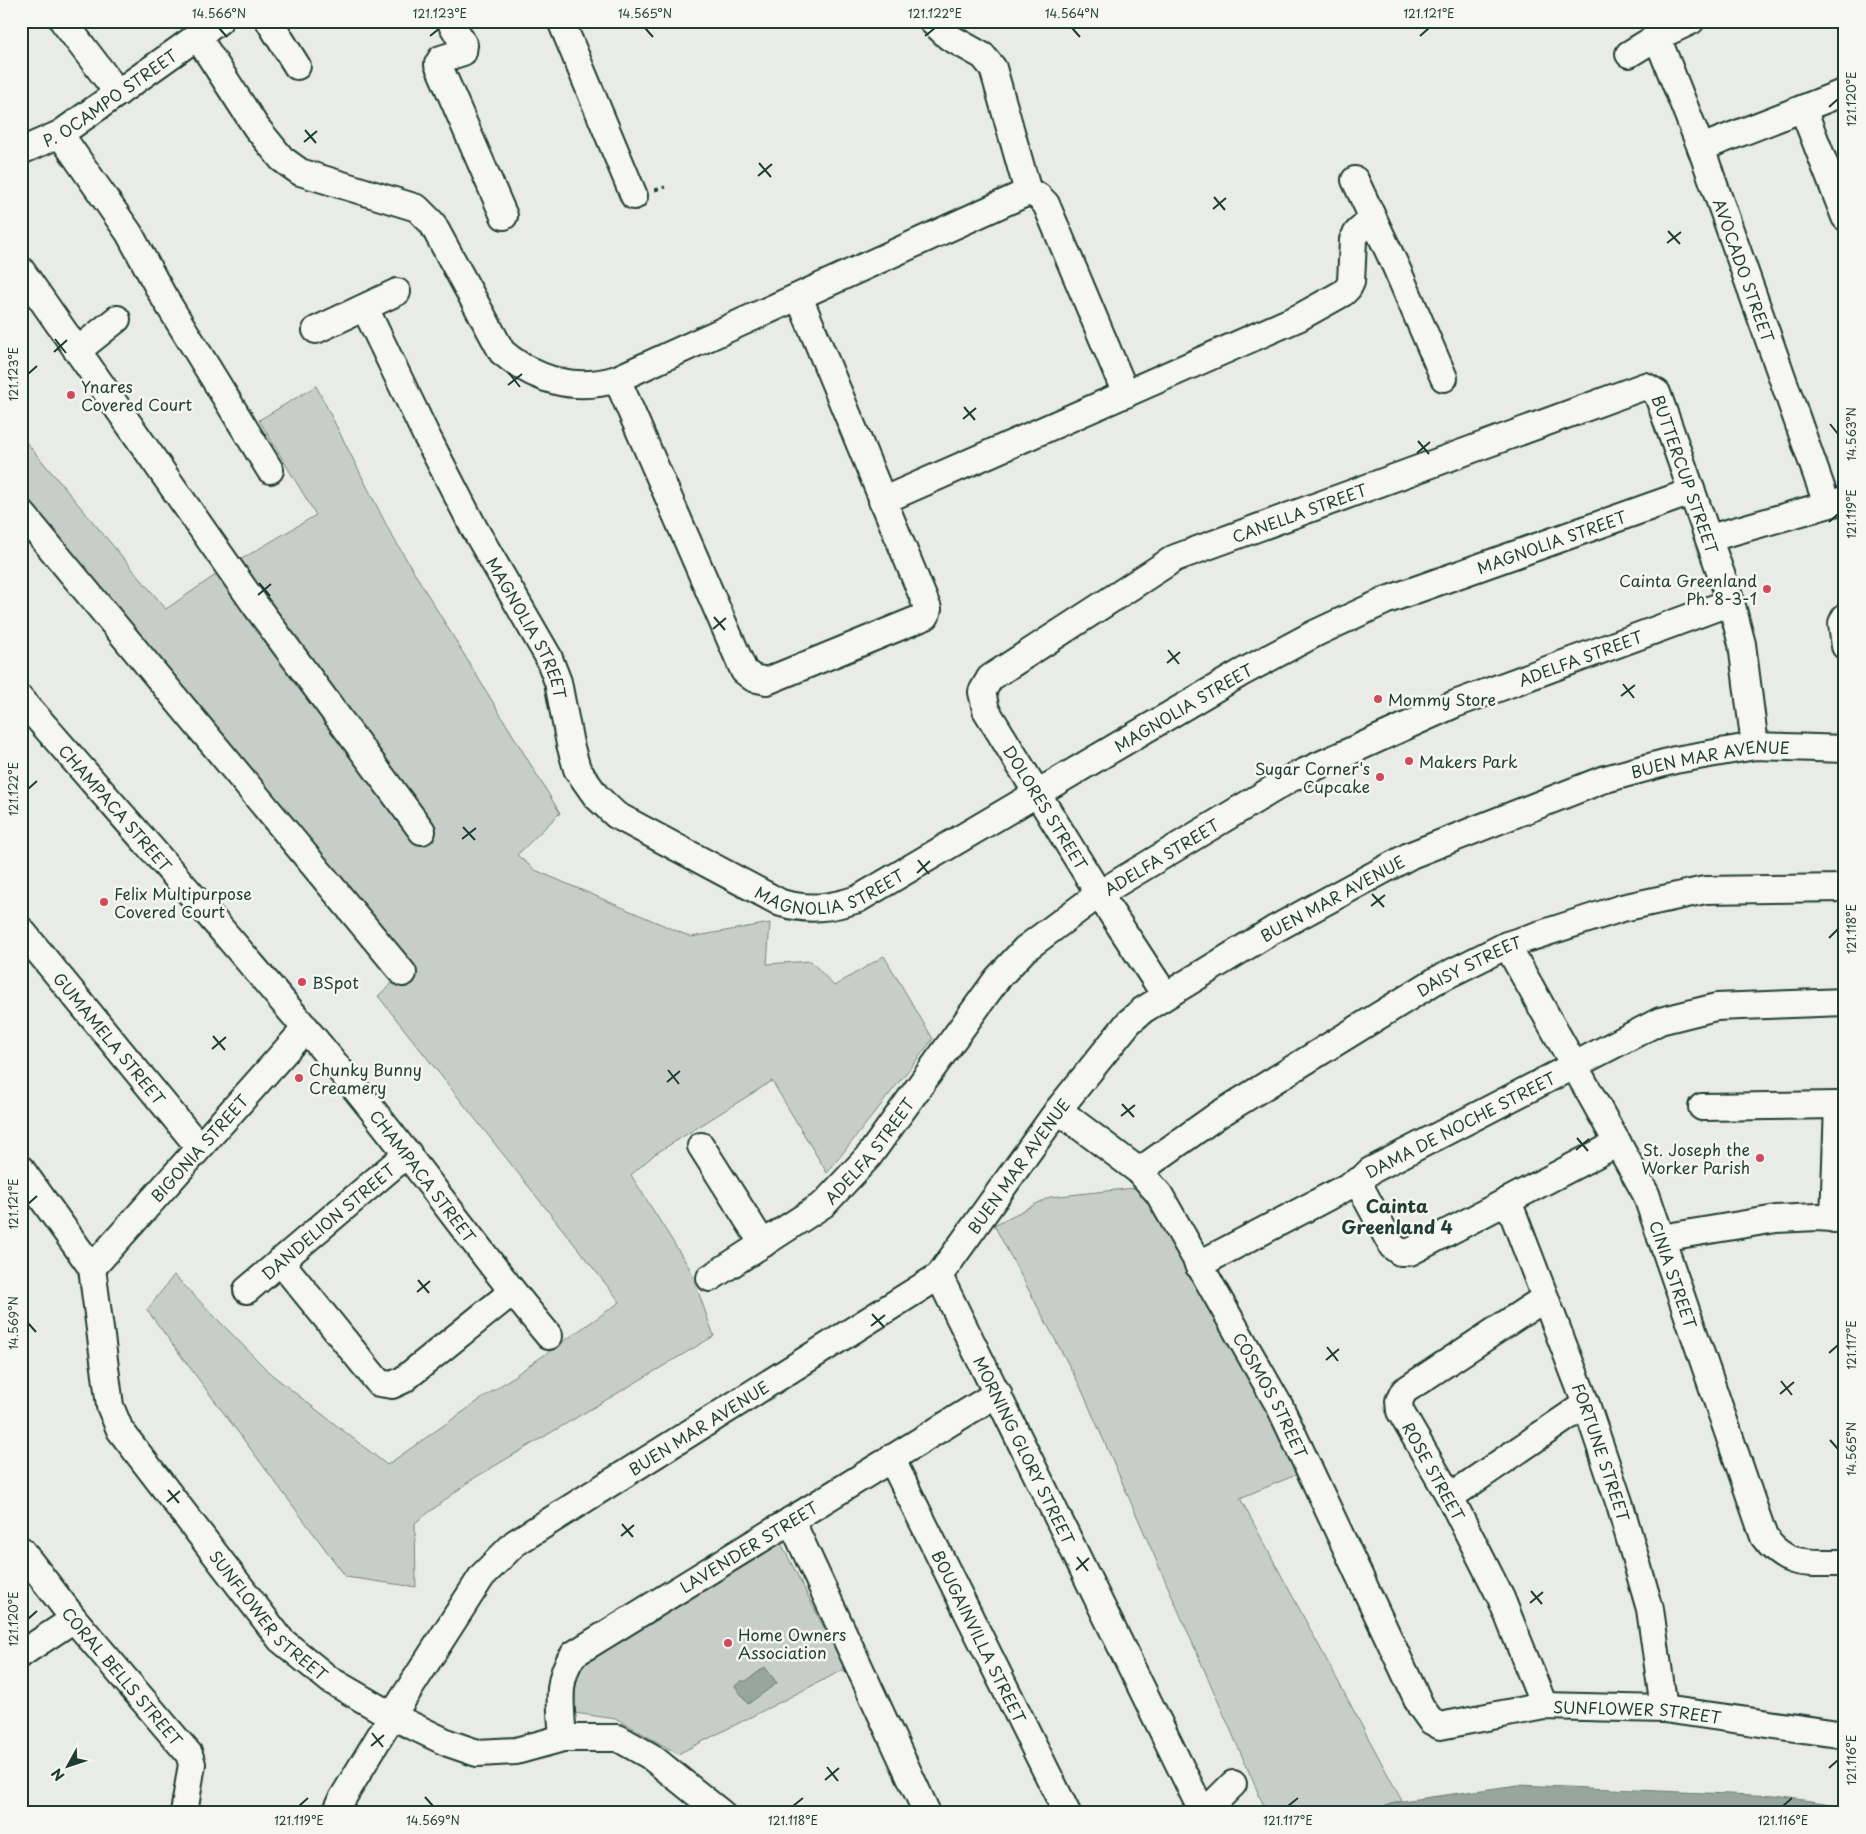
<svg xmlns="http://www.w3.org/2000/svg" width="1866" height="1834" font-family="'Playpen Sans',sans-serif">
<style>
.green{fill:#c7cec9;stroke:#73867e}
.water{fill:#99a6a0;stroke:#687c75}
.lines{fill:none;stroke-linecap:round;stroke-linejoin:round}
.minor-casing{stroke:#1f3d34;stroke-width:30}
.path{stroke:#1f3d34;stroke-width:3;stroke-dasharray:4 4;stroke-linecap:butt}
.minor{stroke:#f6f6f2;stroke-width:26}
.ticks{fill:none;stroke:#1f3d34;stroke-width:2}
.poi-dot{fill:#d1495b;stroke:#f6f6f2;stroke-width:2}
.labels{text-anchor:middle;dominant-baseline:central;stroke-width:5;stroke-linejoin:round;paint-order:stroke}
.street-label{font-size:16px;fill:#1f3d34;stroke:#f6f6f2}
.poi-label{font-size:16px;fill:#1f3d34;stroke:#f6f6f2;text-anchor:start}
.neighbourhood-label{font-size:18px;font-weight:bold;fill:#1f3d34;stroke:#f6f6f2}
.neatline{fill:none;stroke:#1f3d34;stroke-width:2}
.ticks-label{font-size:12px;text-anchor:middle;fill:#1f3d34}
</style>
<rect width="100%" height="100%" fill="#e9ebe7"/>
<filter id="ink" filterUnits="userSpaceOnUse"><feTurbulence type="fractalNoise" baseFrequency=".02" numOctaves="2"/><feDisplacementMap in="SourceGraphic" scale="10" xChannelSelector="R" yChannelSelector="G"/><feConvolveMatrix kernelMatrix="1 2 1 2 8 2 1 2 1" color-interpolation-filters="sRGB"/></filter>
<g filter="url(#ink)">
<!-- green -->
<g class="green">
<polygon points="316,386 391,534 560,813 517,855 535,870 691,937 770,923 767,964 811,961 834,986 884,956 933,1039 827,1173 772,1081 655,1154 631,1175 690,1269 714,1336 471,1480 415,1523 416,1587 346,1577 147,1310 174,1275 271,1374 387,1465 620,1302 378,996 411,966 21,491 21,436 166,609 223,570 316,515 259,420"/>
<polygon points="1144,1187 1303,1472 1240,1498 1402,1801 1364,1813 1267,1813 1080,1386 994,1225 1050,1197"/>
<polygon points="780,1541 845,1669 678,1754 617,1719 574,1713 576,1672 581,1664"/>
</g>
<!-- water -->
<g class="water">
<polygon points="765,1667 777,1683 748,1704 735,1686 741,1681 746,1681"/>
<polygon points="1518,1785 1776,1796 1845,1806 1845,1813 1364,1813 1402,1801"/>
</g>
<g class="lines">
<defs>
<g id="minor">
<polyline points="63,21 118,93"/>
<polyline points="269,21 297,66"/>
<polyline points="450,21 464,45 463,52 441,59 438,64 504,216"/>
<polyline points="561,21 634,196"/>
<polyline points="932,21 949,37 983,56 993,68 1028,192"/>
<path d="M197,36L256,127L282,159L300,172L417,208L432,223L502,352C535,380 574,392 617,379L1028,192L1038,196L1046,204L1126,394"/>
<path id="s1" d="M1657,37L1701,148L1827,504"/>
<polyline points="1629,54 1657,37 1691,21"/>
<polyline points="1803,109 1845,217"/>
<polyline points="60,134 129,233 162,294 270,470"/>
<polyline points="1701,148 1845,92"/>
<path id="s2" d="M21,151L60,134L219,21"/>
<polyline points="1355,180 1396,267 1444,378"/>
<polyline points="21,270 256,606 422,831"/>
<path id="s3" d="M365,308L425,433L474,528L548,656L558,682L570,744L577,769L596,796L616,815L781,903C809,911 830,908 858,899L1241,673L1316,633L1387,600L1691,492"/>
<polyline points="316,330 397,292"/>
<polyline points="77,351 117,319"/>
<polyline points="617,379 744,671 753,678 767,681 926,616 928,609 799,297"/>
<polyline points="882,501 1300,317 1343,293 1348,288 1351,282 1353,240 1357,233 1373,218"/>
<polyline points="21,512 403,973"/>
<polyline points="1710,538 1844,500"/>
<polyline points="1845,617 1842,623 1845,646"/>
<path id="s4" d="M21,699C133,828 246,955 354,1087C421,1169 481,1255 549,1336"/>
<path id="s5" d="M21,930L199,1147"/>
<path id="s6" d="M1507,945L1646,1194L1764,1537C1787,1569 1809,1562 1845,1563"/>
<path id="s7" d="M1165,995L1099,894L986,710L982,692L990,678L1175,558L1645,386L1657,393L1731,602L1742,644L1755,746"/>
<polyline points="1702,1107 1838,1105"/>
<path id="s8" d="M1058,1110L1139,1171L1159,1194L1280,1407L1421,1707L1431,1721L1440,1726L1544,1706L1664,1709L1845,1735"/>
<polyline points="701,1146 763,1244"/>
<path id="s9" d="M21,1169L92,1268L110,1406L120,1430L281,1640L330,1680L392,1716L448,1743L477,1753L516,1751L563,1738H618L650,1756L721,1813"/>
<path id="s10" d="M1139,1171L1218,1115L1435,981L1507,945L1622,908L1705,890L1845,888"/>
<polyline points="1362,1179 1362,1190 1392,1246 1400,1252 1410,1252 1618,1143"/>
<path id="s11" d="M1508,1201L1586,1404L1620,1505L1650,1609L1664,1709"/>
<polyline points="1834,1219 1838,1105 1845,1104"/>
<polyline points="1661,1238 1776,1219 1817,1217 1845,1219"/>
<polyline points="280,1261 379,1383 392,1385 403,1380 512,1292"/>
<path id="s12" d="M1198,1265L1362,1179L1370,1171L1660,1021L1716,1007L1845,1002"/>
<path id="s13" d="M92,1268L306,1028"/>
<path id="s14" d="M939,1276L1203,1813"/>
<path id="s15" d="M710,1278L824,1204L869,1156L997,979L1025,949L1099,894L1293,777L1455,704L1731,602"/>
<path id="s16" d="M247,1290L408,1153"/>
<path id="s17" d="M891,1458L1067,1813"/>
<polyline points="1450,1497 1586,1404"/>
<polyline points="791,1520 927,1813"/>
<path id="s18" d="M21,1550L74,1619L189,1754L192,1764L184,1813"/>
<polyline points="21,1654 74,1619"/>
<polyline points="1544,1706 1501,1598 1450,1497 1400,1411 1399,1401 1404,1391 1545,1298"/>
<path id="s19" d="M563,1738C561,1708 555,1679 574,1654L998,1393"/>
<path id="s20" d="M336,1813L342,1799L392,1716L482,1576L515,1543L939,1276L1058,1110L1129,1022L1143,1010L1273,930L1411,855L1602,780L1675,760L1755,746L1845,749"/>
<polyline points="1204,1813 1233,1784"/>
</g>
</defs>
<!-- minor casing -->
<use href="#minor" class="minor-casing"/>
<!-- path -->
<polyline class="path" points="655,190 665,187"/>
<!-- minor -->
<use href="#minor" class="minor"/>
</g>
</g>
<!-- ticks -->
<path class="ticks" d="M219,28L227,37M645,28L653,37M1072,28L1080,37M430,36L440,28M925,36L935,28M1420,36L1429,28M1829,107L1838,99M305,130L316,143M304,142L317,131M759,163L771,177M758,176L772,164M1214,197L1225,210M1213,209L1226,198M1668,231L1680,244M1667,243L1681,232M55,339L66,353M54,352L67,340M509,373L520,387M28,374L37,366M508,385L522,374M964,407L975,420M963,419L976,408M1830,424L1838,434M1418,441L1429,454M1417,453L1430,442M1829,522L1838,514M259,583L270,596M258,595L271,584M714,617L725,630M713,629L726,618M1168,650L1179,664M1167,663L1180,652M1623,684L1634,698M1621,696L1635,685M28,789L37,781M463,827L475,840M462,839L476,828M918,860L929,874M917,873L930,861M1372,894L1384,907M1371,906L1385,895M1829,938L1838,929M213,1036L225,1050M212,1049L226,1037M668,1070L679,1084M667,1082L680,1071M1122,1104L1134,1117M1121,1116L1135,1105M1577,1138L1588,1151M1576,1150L1589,1139M28,1204L37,1196M418,1280L429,1293M417,1292L430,1281M872,1314L884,1327M28,1323L36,1332M871,1326L885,1315M1327,1347L1338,1361M1829,1353L1838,1345M1326,1360L1339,1349M1781,1381L1792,1395M1780,1394L1794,1382M1830,1440L1838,1449M168,1490L179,1503M167,1502L180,1491M622,1524L633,1537M621,1536L634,1525M1077,1557L1088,1571M1076,1570L1089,1558M1531,1591L1542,1604M1530,1603L1543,1592M28,1619L37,1611M372,1733L383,1747M371,1746L384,1735M827,1767L838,1781M1829,1768L1838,1760M825,1780L839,1768M425,1797L433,1806M299,1806L308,1798M793,1806L803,1798M1288,1806L1298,1798M1783,1806L1792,1798"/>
<!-- markers -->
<g class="poi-dot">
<circle cx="71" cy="395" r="5"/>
<circle cx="1767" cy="589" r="5"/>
<circle cx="1378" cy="699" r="5"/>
<circle cx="1409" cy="761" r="5"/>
<circle cx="1380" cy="777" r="5"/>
<circle cx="104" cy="902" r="5"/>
<circle cx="302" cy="982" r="5"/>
<circle cx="299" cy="1078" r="5"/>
<circle cx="1760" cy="1158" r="5"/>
<circle cx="728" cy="1643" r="5"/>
</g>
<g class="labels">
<!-- street labels -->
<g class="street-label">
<text stroke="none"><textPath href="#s2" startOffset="104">P. OCAMPO STREET</textPath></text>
<text stroke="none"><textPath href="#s1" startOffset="249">AVOCADO STREET</textPath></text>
<text stroke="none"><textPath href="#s7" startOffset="1192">BUTTERCUP STREET</textPath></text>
<text stroke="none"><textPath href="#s7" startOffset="724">CANELLA STREET</textPath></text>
<text stroke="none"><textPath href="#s3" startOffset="1619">MAGNOLIA STREET</textPath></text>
<text stroke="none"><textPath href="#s3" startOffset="359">MAGNOLIA STREET</textPath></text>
<text stroke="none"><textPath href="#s15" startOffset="1091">ADELFA STREET</textPath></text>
<text stroke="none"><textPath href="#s3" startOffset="1214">MAGNOLIA STREET</textPath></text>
<text stroke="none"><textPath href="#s20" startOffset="1788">BUEN MAR AVENUE</textPath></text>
<text transform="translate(1046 807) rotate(58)">DOLORES STREET</text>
<text stroke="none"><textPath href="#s4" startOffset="144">CHAMPACA STREET</textPath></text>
<text stroke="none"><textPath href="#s15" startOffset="626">ADELFA STREET</textPath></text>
<text stroke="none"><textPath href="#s3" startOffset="809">MAGNOLIA STREET</textPath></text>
<text stroke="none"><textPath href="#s20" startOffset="1382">BUEN MAR AVENUE</textPath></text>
<text stroke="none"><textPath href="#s10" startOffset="389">DAISY STREET</textPath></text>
<text stroke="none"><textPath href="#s5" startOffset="140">GUMAMELA STREET</textPath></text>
<text stroke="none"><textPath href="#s12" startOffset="298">DAMA DE NOCHE STREET</textPath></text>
<text stroke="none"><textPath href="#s13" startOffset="161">BIGONIA STREET</textPath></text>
<text stroke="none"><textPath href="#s15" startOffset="206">ADELFA STREET</textPath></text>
<text stroke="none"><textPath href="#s20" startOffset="962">BUEN MAR AVENUE</textPath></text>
<text stroke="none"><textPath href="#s4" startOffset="624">CHAMPACA STREET</textPath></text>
<text stroke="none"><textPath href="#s16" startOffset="106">DANDELION STREET</textPath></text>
<text stroke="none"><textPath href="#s6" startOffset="370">CINIA STREET</textPath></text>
<text stroke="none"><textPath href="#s8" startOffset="362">COSMOS STREET</textPath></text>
<text stroke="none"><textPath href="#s20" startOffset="542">BUEN MAR AVENUE</textPath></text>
<text stroke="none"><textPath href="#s14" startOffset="194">MORNING GLORY STREET</textPath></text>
<text stroke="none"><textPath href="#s11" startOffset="268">FORTUNE STREET</textPath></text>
<text transform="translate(1434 1471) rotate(61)">ROSE STREET</text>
<text stroke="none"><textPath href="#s19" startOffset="292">LAVENDER STREET</textPath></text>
<text stroke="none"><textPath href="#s9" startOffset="525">SUNFLOWER STREET</textPath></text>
<text stroke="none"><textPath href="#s17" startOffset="199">BOUGAINVILLA STREET</textPath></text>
<text stroke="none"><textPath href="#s18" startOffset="162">CORAL BELLS STREET</textPath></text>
<text stroke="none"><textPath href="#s8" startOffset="935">SUNFLOWER STREET</textPath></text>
</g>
<!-- poi labels -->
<g class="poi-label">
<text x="81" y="386">Ynares<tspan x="81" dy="18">Covered Court</tspan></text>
<text x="1757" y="580" text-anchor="end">Cainta Greenland<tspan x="1757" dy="18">Ph. 8-3-1</tspan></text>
<text x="1388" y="699">Mommy Store</text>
<text x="1419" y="761">Makers Park</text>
<text x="1370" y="768" text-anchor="end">Sugar Corner's<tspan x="1370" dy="18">Cupcake</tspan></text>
<text x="114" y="893">Felix Multipurpose<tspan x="114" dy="18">Covered Court</tspan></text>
<text x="312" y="982">BSpot</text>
<text x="309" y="1069">Chunky Bunny<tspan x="309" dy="18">Creamery</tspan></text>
<text x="1750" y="1149" text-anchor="end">St. Joseph the<tspan x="1750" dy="18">Worker Parish</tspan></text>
<text x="738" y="1634">Home Owners<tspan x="738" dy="18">Association</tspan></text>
</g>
<!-- neighbourhood labels -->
<g class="neighbourhood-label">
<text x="1397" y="1205">Cainta<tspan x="1397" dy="21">Greenland 4</tspan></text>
</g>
</g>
<!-- margin -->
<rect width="1866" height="1834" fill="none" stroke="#f6f6f2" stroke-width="55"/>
<!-- north arrow -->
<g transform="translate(68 1766) rotate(230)" stroke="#f6f6f2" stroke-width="4" paint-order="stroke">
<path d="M0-4L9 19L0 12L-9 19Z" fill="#1f3d34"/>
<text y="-8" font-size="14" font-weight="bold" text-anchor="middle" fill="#1f3d34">N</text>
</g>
<rect x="28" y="28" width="1810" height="1778" class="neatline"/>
<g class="ticks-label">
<text x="219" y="18">14.566°N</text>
<text x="440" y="18">121.123°E</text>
<text x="645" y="18">14.565°N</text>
<text x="935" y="18">121.122°E</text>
<text x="1072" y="18">14.564°N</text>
<text x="1429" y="18">121.121°E</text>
<text transform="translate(1852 99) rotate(-90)" y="4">121.120°E</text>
<text transform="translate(14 374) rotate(-90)" y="4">121.123°E</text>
<text transform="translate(1852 434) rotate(-90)" y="4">14.563°N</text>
<text transform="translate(1852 514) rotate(-90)" y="4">121.119°E</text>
<text transform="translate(14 789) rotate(-90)" y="4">121.122°E</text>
<text transform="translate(1852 929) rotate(-90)" y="4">121.118°E</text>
<text transform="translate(14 1204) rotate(-90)" y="4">121.121°E</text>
<text transform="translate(14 1323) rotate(-90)" y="4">14.569°N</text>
<text transform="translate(1852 1345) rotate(-90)" y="4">121.117°E</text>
<text transform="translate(1852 1449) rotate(-90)" y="4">14.565°N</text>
<text transform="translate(14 1619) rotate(-90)" y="4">121.120°E</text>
<text transform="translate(1852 1760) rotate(-90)" y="4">121.116°E</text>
<text x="299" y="1825">121.119°E</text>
<text x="433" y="1825">14.569°N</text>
<text x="793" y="1825">121.118°E</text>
<text x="1288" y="1825">121.117°E</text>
<text x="1783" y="1825">121.116°E</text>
</g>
</svg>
